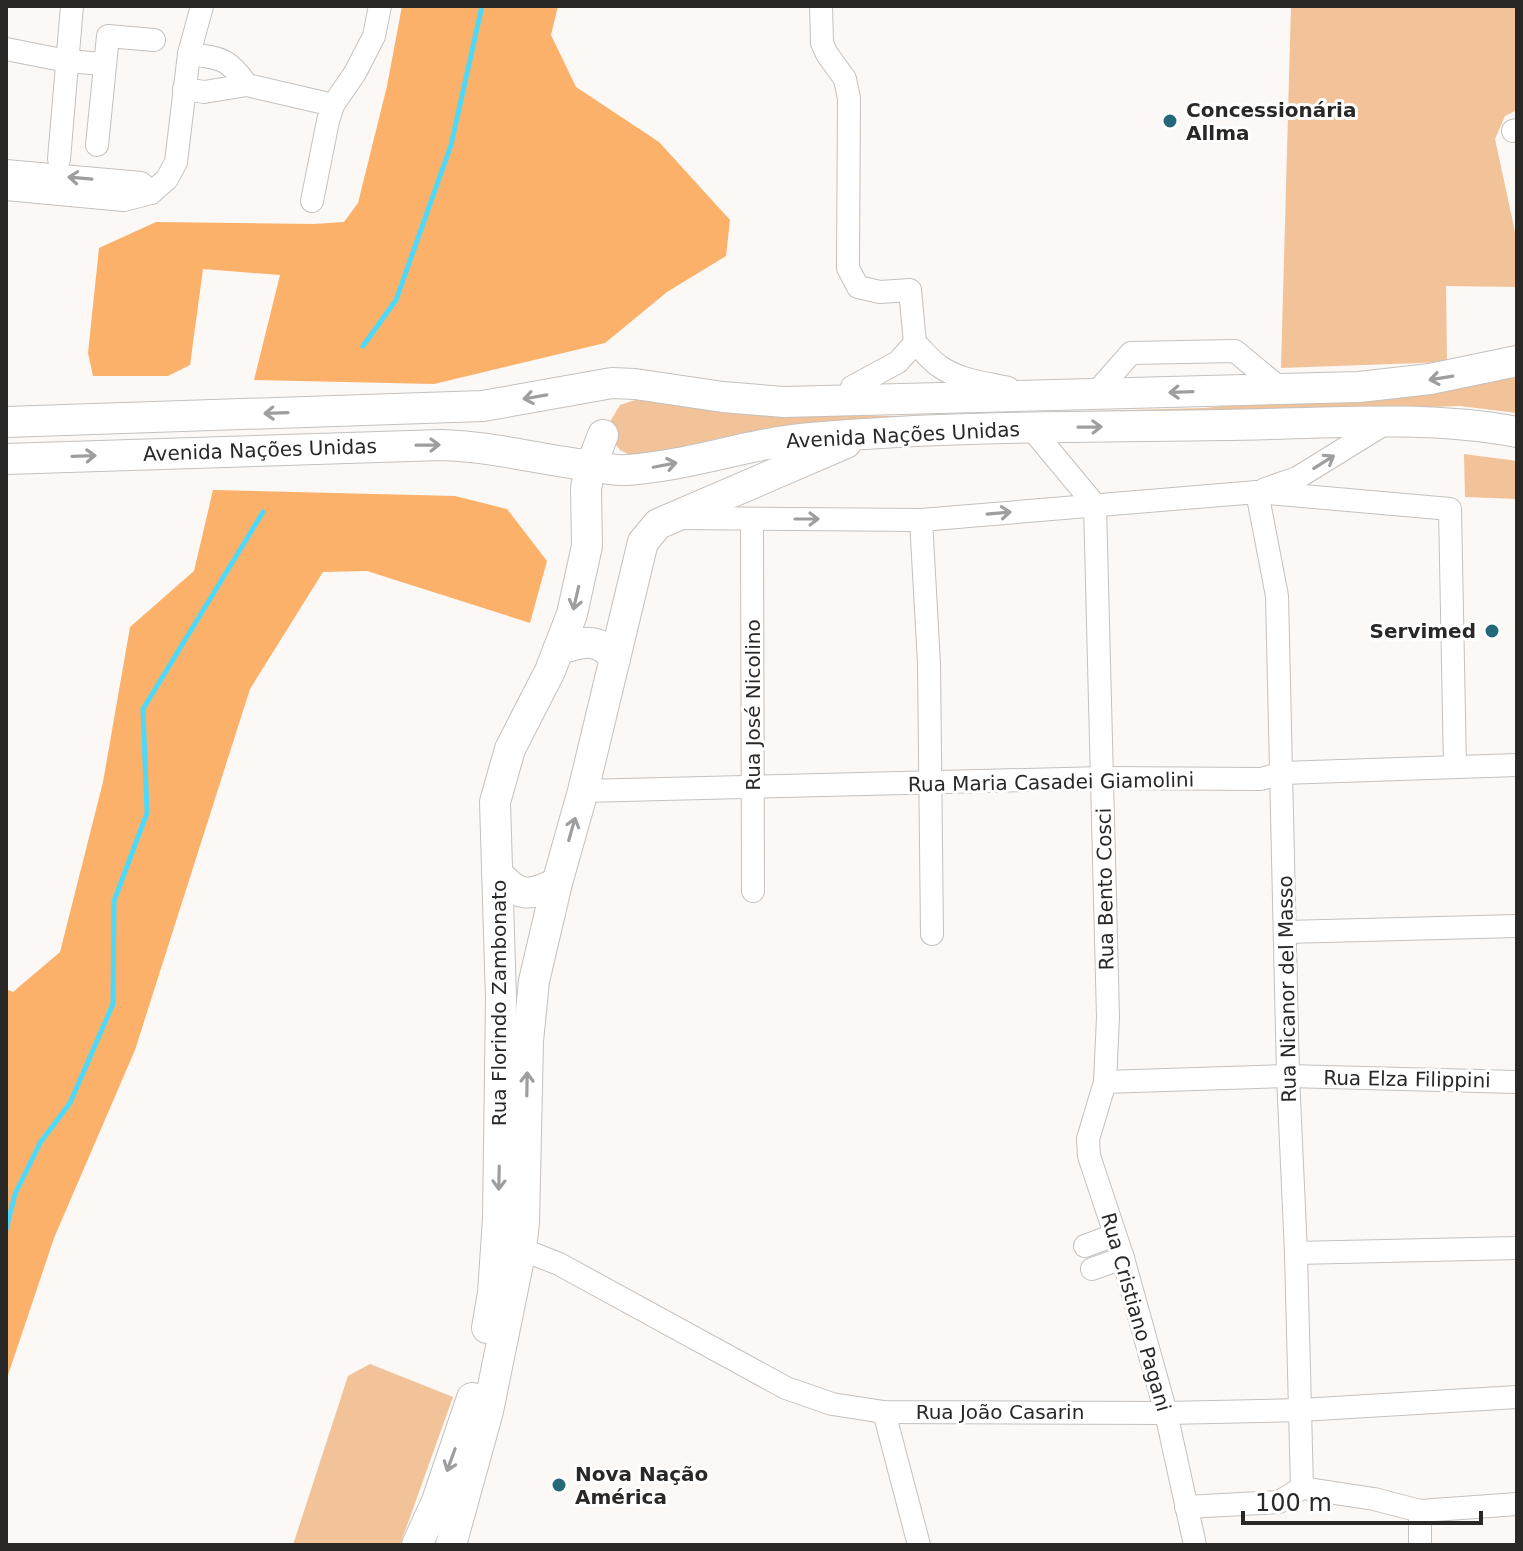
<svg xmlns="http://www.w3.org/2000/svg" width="1523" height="1551" font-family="'DejaVu Sans',sans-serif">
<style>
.green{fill:#f2c298}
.forest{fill:#fcb16a}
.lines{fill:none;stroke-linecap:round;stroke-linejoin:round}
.stream{stroke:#4fd9f8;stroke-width:5}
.minor-casing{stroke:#c4c1be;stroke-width:24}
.major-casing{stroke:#c4c1be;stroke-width:32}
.minor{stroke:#fff;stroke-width:22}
.major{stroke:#fff;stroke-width:30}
.oneway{stroke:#9f9e9e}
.poi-dot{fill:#236979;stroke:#fff;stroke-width:3}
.labels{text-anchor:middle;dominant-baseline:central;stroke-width:6;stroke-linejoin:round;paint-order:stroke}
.poi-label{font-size:20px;font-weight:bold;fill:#2a2827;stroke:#fff;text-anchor:start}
.street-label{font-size:20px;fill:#2a2827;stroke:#fff}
</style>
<rect width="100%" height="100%" fill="#fcf8f5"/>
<!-- green -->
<g class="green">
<polygon points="1291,6 1517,6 1517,110 1505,116 1495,139 1517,241 1517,287 1446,286 1447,362 1281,368"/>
<polygon points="1517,374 1517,413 1460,406 775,429 728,436 636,458 620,450 613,441 611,420 620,405 641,398 749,414 895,416 1205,408"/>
<polygon points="1464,454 1517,461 1517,499 1465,497"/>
<polygon points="370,1364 453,1397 400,1545 293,1545 348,1376"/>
</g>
<!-- forest -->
<g class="forest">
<polygon points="402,6 558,6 551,35 576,87 659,142 730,220 726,256 667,292 605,343 434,384 254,380 280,275 203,269 190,365 168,376 93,376 88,353 99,248 156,222 314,224 344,222 358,203 387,86"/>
<polygon points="213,490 455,496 507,509 547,561 530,623 367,571 323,572 250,689 135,1050 54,1238 6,1381 6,989 13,992 60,952 103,782 130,627 194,571"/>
</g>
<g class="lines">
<!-- stream -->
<g class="stream">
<polyline points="363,346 396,300 451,145 482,6"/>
<polyline points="6,1230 15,1194 40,1143 70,1103 113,1004 114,901 147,813 143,709 263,512"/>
</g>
<defs>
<g id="minor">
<polyline points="821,6 822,43 827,54 845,79 849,98 848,268 858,287 880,292 910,290 915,343"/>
<polyline points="6,49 67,61 104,64"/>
<path d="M189,54C221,58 228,58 247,85"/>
<polyline points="184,89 204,92 247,85 333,105"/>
<polyline points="1513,131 1517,130"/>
<polyline points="97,145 108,36 154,40"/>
<polyline points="59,159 72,6"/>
<polyline points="6,171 141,183 151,193"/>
<polyline points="6,189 124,200 151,193 167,179 176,162 189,54 202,6"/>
<polyline points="312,201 328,121 333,105 355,73 374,36 380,6"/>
<path d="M852,387L898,362L915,343C923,350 930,360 939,366C958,380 986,383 1008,388"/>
<polyline points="1094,395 1131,353 1235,351 1281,389"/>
<polyline points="1031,428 1095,505 1108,1017 1105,1082 1088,1139 1089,1156 1123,1258 1166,1413 1195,1545"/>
<polyline points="1265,489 1297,478 1386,423"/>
<polyline points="1257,492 1277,596 1288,1076 1296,1253 1302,1488"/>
<polyline points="679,518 921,520 1257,492 1450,509 1455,767"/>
<polyline points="752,519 753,891"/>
<polyline points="921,520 929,663 932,934"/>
<polyline points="583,791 1103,778 1261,779 1282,773 1517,765"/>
<polyline points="1286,932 1517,926"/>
<polyline points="1105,1082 1288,1076 1517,1082"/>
<polyline points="1085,1246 1114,1235"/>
<polyline points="521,1249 559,1264 786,1388 832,1404 884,1412 1166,1413 1301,1410 1517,1397"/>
<polyline points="1296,1253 1517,1248"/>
<polyline points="1092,1269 1123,1258"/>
<polyline points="884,1412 919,1545"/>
<polyline points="1186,1507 1279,1502 1302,1488 1374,1499 1420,1511 1517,1504"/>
<polyline points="1420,1511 1420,1545"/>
</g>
<g id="major">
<polyline points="6,422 483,406 612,383 635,384 723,397 784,402 1359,387 1430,379 1517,361"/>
<path d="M6,459L441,445C490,446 536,459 585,465C598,467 613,471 627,470C689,466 749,443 811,438C947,426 1085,427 1222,425C1319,424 1421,414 1517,432"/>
<path d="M558,650C581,642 599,636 615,659"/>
<path d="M499,875C520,898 529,896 557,883"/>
<polyline points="487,1328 493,1293 498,1219 501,999 495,802 510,749 550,671 572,614 587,546 586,488 591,466 603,435"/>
<polyline points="417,1545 437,1501 472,1398"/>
<polyline points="451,1545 488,1411 521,1249 524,1223 528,1041 534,981 557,883 583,791 643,542 658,524 846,443"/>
</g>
</defs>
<!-- minor casing -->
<use href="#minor" class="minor-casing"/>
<!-- major casing -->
<use href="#major" class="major-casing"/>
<!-- minor -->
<use href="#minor" class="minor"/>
<!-- major -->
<use href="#major" class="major"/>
</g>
<!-- one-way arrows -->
<defs><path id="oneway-shaft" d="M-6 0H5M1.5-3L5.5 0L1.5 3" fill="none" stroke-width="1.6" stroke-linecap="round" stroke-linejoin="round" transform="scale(2)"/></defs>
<g class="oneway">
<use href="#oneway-shaft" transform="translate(80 178) rotate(-175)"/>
<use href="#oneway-shaft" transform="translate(1441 378) rotate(171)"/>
<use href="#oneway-shaft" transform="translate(1181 392) rotate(178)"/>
<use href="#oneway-shaft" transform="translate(535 397) rotate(170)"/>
<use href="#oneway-shaft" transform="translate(276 413) rotate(178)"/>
<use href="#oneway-shaft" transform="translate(1090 427) rotate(-1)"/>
<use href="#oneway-shaft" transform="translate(428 445) rotate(-1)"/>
<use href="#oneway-shaft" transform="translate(84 456) rotate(-2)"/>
<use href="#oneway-shaft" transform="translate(1324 462) rotate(-32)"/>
<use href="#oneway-shaft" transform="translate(665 465) rotate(-11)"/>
<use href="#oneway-shaft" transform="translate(999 513) rotate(-5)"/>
<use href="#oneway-shaft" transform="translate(807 519)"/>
<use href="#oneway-shaft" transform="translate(576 598) rotate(103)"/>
<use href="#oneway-shaft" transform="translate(572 829) rotate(-74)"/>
<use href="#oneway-shaft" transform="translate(527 1084) rotate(-89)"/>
<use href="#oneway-shaft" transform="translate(499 1178) rotate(91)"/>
<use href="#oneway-shaft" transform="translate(451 1460) rotate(110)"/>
</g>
<!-- markers -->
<g class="poi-dot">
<circle cx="1170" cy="121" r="8"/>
<circle cx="1492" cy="631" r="8"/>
<circle cx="559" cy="1485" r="8"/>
</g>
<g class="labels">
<!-- poi labels -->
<g class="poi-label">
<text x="1186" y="110">Concessionária<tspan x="1186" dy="23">Allma</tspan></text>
<text x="1476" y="631" text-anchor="end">Servimed</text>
<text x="575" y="1474">Nova Nação<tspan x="575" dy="23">América</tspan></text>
</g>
<!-- street labels -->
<g class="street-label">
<text transform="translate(903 435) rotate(-3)">Avenida Nações Unidas</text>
<text transform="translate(260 450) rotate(-2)">Avenida Nações Unidas</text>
<text transform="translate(753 705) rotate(-90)">Rua José Nicolino</text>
<text transform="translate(1051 782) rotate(-1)">Rua Maria Casadei Giamolini</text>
<text transform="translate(1105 889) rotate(-91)">Rua Bento Cosci</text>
<text transform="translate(1287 989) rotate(-91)">Rua Nicanor del Masso</text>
<text transform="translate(499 1003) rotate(-90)">Rua Florindo Zambonato</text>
<text transform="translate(1407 1079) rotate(1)">Rua Elza Filippini</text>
<text transform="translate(1136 1312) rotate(74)">Rua Cristiano Pagani</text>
<text x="1000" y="1412">Rua João Casarin</text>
</g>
</g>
<!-- border -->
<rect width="1523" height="1551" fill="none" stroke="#2a2827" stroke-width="16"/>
<!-- scale -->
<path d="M1243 1511v12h238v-12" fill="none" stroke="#2a2827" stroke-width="4"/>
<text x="1255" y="1511" font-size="24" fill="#2a2827" stroke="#ffffff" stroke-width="6" paint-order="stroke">100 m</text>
</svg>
